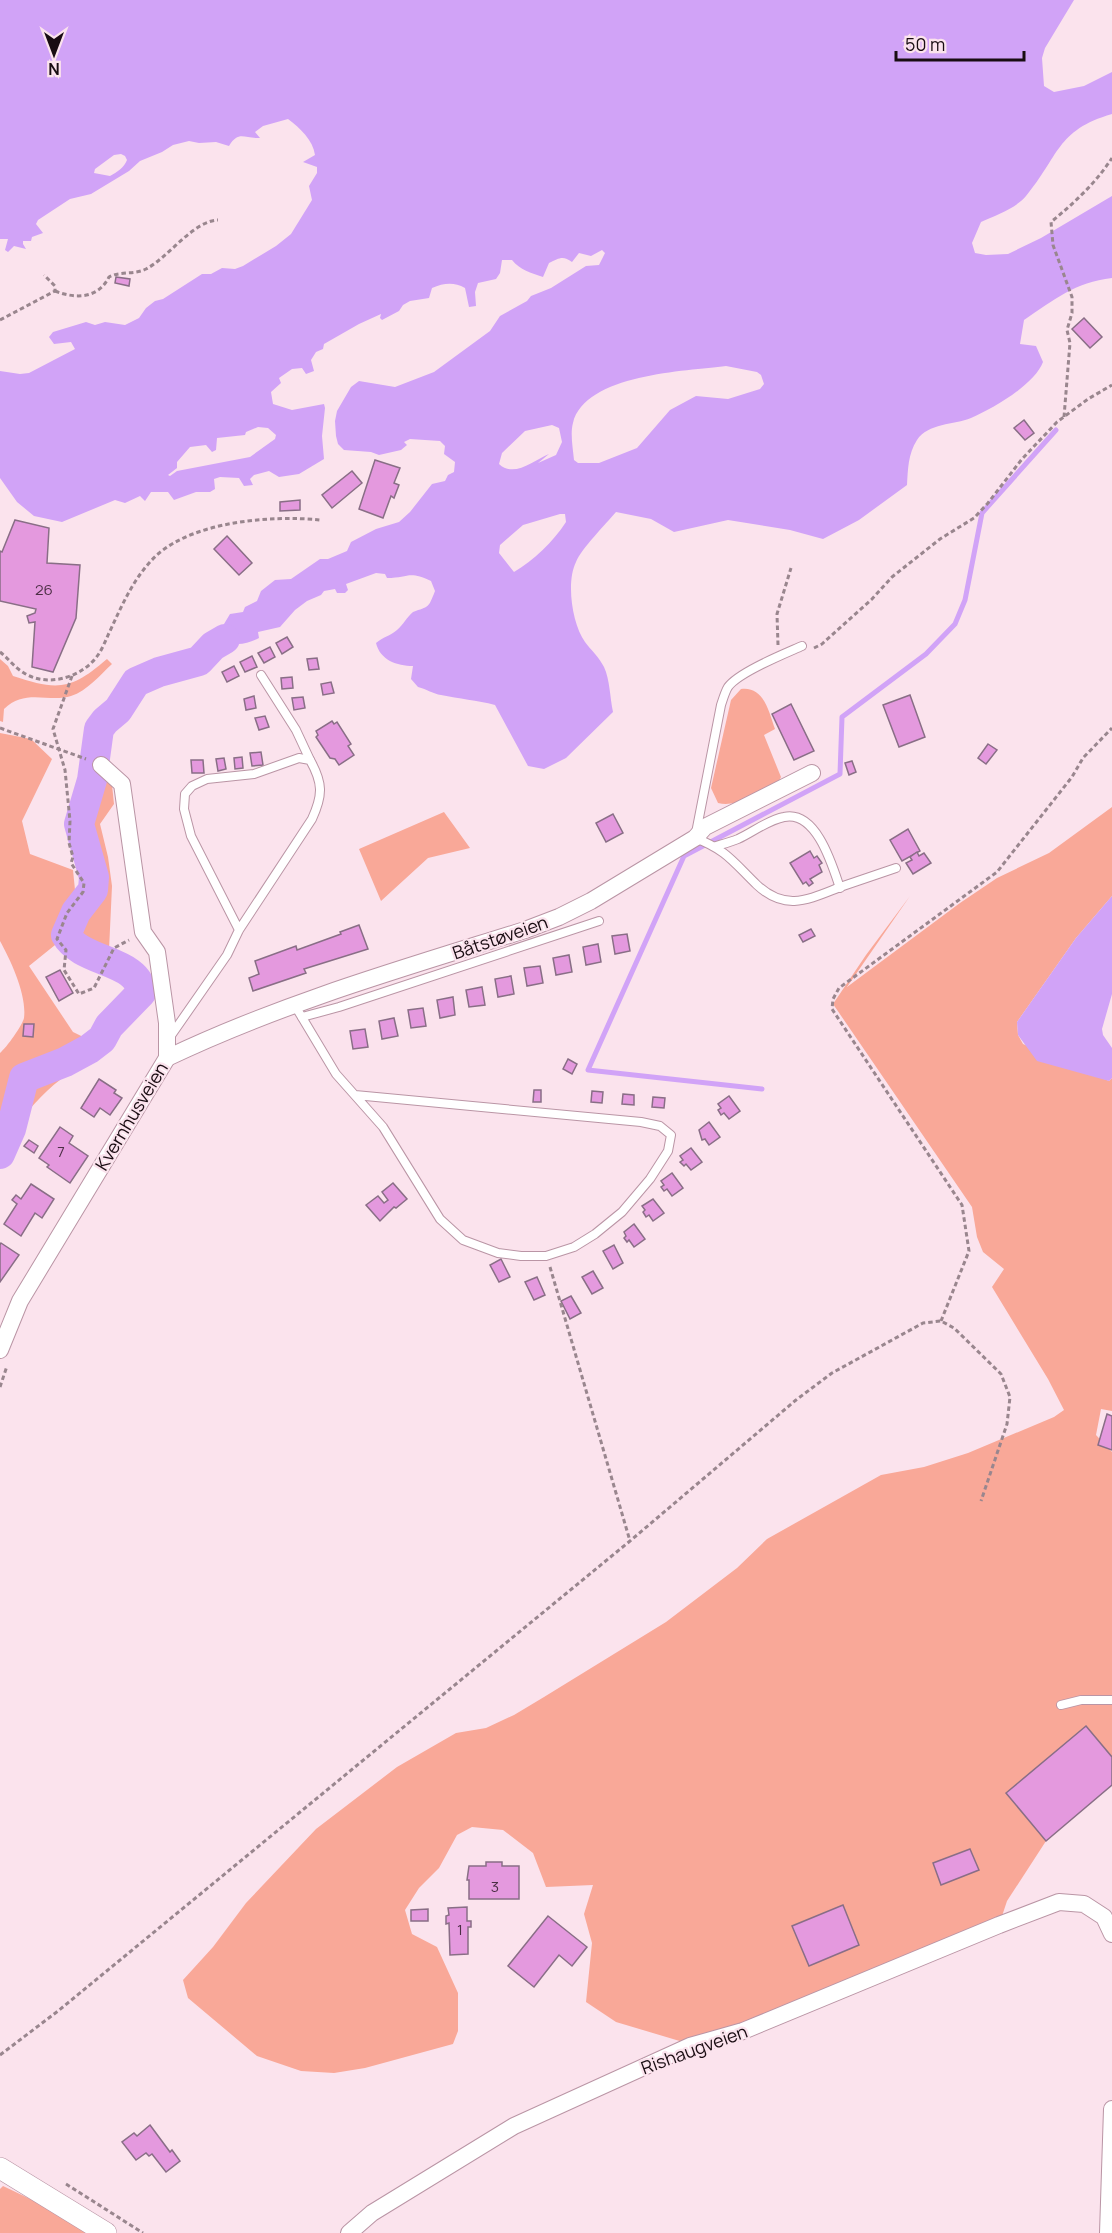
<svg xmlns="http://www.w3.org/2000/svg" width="1112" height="2233" font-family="Manrope,sans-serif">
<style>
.green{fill:#f9a898}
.water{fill:#d1a3f7;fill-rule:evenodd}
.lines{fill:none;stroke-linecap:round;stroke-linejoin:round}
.stream{stroke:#d1a3f7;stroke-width:5}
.river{stroke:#d1a3f7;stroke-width:30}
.building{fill:#e499de;stroke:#896e86;stroke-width:1.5}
.service-casing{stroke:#ba95a5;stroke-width:10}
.minor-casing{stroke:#ba95a5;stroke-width:18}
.tertiary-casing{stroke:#ba95a5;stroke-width:22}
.path{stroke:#99868e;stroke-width:3;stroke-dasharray:4.5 3;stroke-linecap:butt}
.service{stroke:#fff;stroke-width:8}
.minor{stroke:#fff;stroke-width:16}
.tertiary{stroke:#fff;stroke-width:21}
.labels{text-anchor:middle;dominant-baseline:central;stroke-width:4.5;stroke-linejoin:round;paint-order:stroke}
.number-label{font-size:15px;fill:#4c2f45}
.street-label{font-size:18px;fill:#190c12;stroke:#fbe3ed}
</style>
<rect width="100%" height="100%" fill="#fbe3ed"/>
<!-- green -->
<g class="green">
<path d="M0,659L8,666L13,676C58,691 71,690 107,659L112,664C100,675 87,691 71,696C49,703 25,688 4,709L3,722L0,721Z"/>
<path d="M741,689C764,686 769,712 775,729L764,735L781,777L778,783C760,792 738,808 718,803L711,788L731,700Z"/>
<path d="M0,733L31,739L52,759L22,821L30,854L73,870L75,890L59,918L60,941L29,966L73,1032L108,1049C87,1061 65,1074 47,1091C31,1106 18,1124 0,1136V1053C7,1047 22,1026 24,1018C27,995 11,961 0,941Z"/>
<polygon points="97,770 112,785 114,804 100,824 108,857 112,886 109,950 105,959 72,940 69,935 76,920 95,895 97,872 92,853 92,841 82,823"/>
<polygon points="1112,807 1112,896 1076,938 1017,1022 1018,1035 1023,1044 1109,1081 1112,1078 1112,1411 1101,1409 1096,1435 1112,1452 1112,1757 1086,1726 1006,1793 1046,1841 1007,1901 999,1925 743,2031 683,2042 616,2022 586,2002 592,1943 584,1914 593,1885 546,1887 533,1853 503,1830 472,1827 457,1835 439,1868 419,1888 405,1910 412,1934 437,1947 458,1993 458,2031 453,2044 365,2068 334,2073 301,2071 257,2056 188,1998 183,1980 213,1947 246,1903 316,1829 397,1767 456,1733 486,1728 514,1715 544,1697 666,1622 737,1568 767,1539 881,1475 924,1467 968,1453 1054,1417 1064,1410 1048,1379 992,1287 1004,1269 983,1252 977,1237 972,1207 833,1004 866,955 910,896 847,987 960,903 997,878 1049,853"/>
<polygon points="444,812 470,848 428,858 381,901 359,849"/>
<polygon points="3,2186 47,2207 88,2233 0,2233 0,2189"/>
</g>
<!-- water -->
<g class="water">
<path d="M0,0H1074L1045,48L1042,58L1044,86L1054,92L1084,86L1112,72V114C1056,130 1059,157 1026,196C1015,209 996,215 981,222L972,243L975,253L986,255L1008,254L1041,238L1112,196V278C1075,282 1054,300 1024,320L1020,344L1036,346L1043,362C1035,384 993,409 971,418C954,425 928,423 917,440C908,454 908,469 907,485L859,520L823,539L790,530L728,520L674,532L651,519L616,512C605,525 582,548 576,562C566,582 572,624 585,642C591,650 599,657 604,667C610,680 610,698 613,712L566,758L544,769L528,766L495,705C477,700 459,699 441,695C433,694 427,689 418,687L411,679L413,666C397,666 380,660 376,643C383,637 390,636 397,630C403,625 407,617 413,612C429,606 428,609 435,591L431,581C409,570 408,578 387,578L385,574L376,573L346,584L348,590L345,593H337L335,589L324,591L321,595L307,601L295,610L280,627L258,632L259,638C245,645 225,650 221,629L230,614L243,612L245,607L257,601L261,591L275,580L291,579L320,559H328L347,551L351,542L376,529L399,522L410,512L432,484L445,481L448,475L454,472L455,462L444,454L445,446L440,441L410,439L404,442L407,445L401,450L379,455L371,452L344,450L338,444L336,436L335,421L337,411L351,387L359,381L395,387L434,372L490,331L500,316L527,301L531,296L551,288L586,266L599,265L605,253L602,250L591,256L579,253L572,262C563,255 559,258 549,263L543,277C531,273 520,270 512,260H502L500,273L496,279L478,283L475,292L476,306L469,307L465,288C454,282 444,283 432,288L429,298L410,301L403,305L399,311L382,320L380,318L381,314L359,324L324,344L323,349L316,352L311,360L314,371L306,374L302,368L292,369L279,378L281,383L271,392L273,404L292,410L324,404L325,408L322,436L324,459L299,474L279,477L269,471L254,475L250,479L253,485L244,486L239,478L220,477L214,479L215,489L210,492H196L174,500L168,492H151L145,501L140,496L125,503L115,500L62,522L34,516L17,502L0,478V371L20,374L29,373L75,349L71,342L54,344L49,337L53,332L86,322L95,325L105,322L125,325L139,318L146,308L155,301L163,299L202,274H211L222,268L235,269L243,266L276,246L291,234L312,200L309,186L317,173V167L303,162L315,155C313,140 300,128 288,119L263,126L255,132L260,138C244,139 239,130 229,146L216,142L199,143L189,141L173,145L162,152L140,161L129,171L91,194L70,199L38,220L36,224L43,233L32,237L31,241H23V244L26,249L14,246L8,252L5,250L8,239H0ZM121,154L125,156L127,160C124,168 117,172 110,176L94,173L95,169L114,155ZM726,366L757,372L761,375L764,384L760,389L728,399L696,396L670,410L637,448L599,463H578L574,460C573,449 570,433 573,423C585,374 686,371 726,366ZM552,425L559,428L562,442L556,455L538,463L549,454C533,461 514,478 499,464L502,453L525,431ZM258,427L268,428L276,435L275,439L250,457L177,471L170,476L168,475L177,468V462L190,447L206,445L212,452L216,450L217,438L245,435L246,432ZM560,514H565L566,522C553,542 534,560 514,572L499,553L500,545L523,525Z"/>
<polygon points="1112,896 1112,994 1102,1029 1103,1035 1112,1048 1112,1078 1109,1081 1037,1061 1018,1035 1017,1022 1076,938"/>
</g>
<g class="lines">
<!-- stream -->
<polyline class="stream" points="762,1089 588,1070 684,856 840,774 842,717 926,654 955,624 965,600 982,513 1056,430"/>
<!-- river -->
<path class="river" d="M0,1154L11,1129L24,1078L65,1062L89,1049L102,1039L109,1026L141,993C141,960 81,963 66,935L76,912L93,890L94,877L79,824L92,780L99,729L105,721L118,710L136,682L159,672L199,661L213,646L225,639"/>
</g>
<!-- building -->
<g class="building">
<polygon points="116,277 130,279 129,286 115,283"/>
<polygon points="1084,318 1102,337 1090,348 1072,329"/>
<polygon points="1024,420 1034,433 1025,440 1014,428"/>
<polygon points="375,460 400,468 394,483 399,485 394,498 391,496 383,518 359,509"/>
<polygon points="352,471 362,483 332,508 322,495"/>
<polygon points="300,500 300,510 280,511 280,502"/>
<polygon points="15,520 49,528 47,563 80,565 76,618 53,672 32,667 35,622 29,623 27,616 35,613 36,609 0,601 0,551 2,552"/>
<polygon points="227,536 252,563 239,575 214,549"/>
<polygon points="287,637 293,647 282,654 276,643"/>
<polygon points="270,647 275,657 264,663 258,653"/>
<polygon points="252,656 257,667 245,672 240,662"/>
<polygon points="317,658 319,669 309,670 307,659"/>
<polygon points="234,666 239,676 227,682 222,672"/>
<polygon points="292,677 293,688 282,689 281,678"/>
<polygon points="331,682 334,693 323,695 321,684"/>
<polygon points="910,695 925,737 899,747 883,705"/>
<polygon points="254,696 256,708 246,710 244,699"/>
<polygon points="303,697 305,708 294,710 292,698"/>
<polygon points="791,704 814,751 794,760 772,714"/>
<polygon points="265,716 269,727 259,730 255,718"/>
<polygon points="332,721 334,724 337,722 351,744 348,746 354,755 339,765 335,759 330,758 316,737 318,735 316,731"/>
<polygon points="988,744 997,750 986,764 978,758"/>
<polygon points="261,752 263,765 252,766 250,753"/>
<polygon points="242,757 243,768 235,769 234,758"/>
<polygon points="224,758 226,769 218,771 216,759"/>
<polygon points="191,760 203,760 204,773 192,773"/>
<polygon points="852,761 856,772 849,775 845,763"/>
<polygon points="613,814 623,833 606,842 596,823"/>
<polygon points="908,829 920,851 902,861 890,840"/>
<polygon points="810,851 814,858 817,856 822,863 819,865 822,872 810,879 813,883 809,886 806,882 803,884 790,863"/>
<polygon points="917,852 919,856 924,853 931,863 913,874 906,863 912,860 910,857"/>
<polygon points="359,925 368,949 304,969 306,973 253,991 249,978 259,974 255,961 296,946 297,950 341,934 340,932"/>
<polygon points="811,929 815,936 803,942 799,935"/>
<polygon points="627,934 630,951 615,954 612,936"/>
<polygon points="598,944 601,962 586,965 583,947"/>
<polygon points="569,955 572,972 556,975 553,958"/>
<polygon points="540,966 543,983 527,986 524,968"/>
<polygon points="60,970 73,993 59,1001 46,977"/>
<polygon points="511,976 514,994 498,997 495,979"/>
<polygon points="482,987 485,1005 469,1007 466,990"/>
<polygon points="453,997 455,1015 440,1018 437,1000"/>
<polygon points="423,1008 426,1026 411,1028 408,1010"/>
<polygon points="394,1018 398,1036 382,1039 379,1021"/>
<polygon points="24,1024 34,1024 33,1037 23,1036"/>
<polygon points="365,1029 368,1047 353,1049 350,1031"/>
<polygon points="568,1059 577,1064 572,1074 563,1069"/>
<polygon points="99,1079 116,1090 114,1093 122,1098 110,1115 100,1108 94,1117 81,1108"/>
<polygon points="534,1090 541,1090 541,1102 533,1102"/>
<polygon points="592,1091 603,1092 602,1103 591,1102"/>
<polygon points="623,1094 634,1095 634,1105 622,1104"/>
<polygon points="729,1096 740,1111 729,1119 724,1113 721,1115 718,1110 721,1108 718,1104"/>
<polygon points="653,1097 665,1098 664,1108 652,1107"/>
<polygon points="709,1122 720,1137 709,1145 705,1139 702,1140 699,1130"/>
<polygon points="60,1127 73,1136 69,1143 88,1156 70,1183 47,1167 49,1165 39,1158"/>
<polygon points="29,1140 38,1146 34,1153 24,1146"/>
<polygon points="691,1148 702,1162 691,1170 686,1164 684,1166 680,1162 683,1160 680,1156"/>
<polygon points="672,1173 683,1188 672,1196 667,1189 664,1191 661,1187 664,1185 661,1181"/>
<polygon points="393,1183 407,1199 396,1208 394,1207 380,1221 366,1205 378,1196 384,1203 388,1200 382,1192"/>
<polygon points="31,1184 54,1199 42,1218 35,1213 21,1236 4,1224 17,1204 12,1200 16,1195 21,1199"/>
<polygon points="653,1199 664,1213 653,1221 649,1215 646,1217 643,1212 645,1210 642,1206"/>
<polygon points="634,1224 645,1239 634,1247 629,1240 627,1242 624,1238 626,1236 624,1232"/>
<polygon points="1,1243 19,1255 0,1282 0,1245"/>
<polygon points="614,1245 623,1263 613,1269 603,1251"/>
<polygon points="501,1259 510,1277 499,1282 490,1265"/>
<polygon points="593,1271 603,1288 592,1294 582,1277"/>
<polygon points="537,1277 545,1295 534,1300 525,1282"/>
<polygon points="571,1296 581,1313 570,1319 561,1301"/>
<polygon points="1107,1414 1112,1416 1112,1450 1098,1445"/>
<polygon points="1086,1726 1112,1757 1112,1785 1046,1841 1006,1793"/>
<polygon points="970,1849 979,1870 941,1885 933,1863"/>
<polygon points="486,1862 502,1862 502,1866 519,1866 519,1899 469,1899 469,1880 467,1880 469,1866 486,1866"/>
<polygon points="843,1905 859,1945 809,1966 792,1926"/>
<polygon points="467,1907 467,1921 471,1921 471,1927 468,1927 468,1954 450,1955 449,1923 446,1924 446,1916 449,1915 448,1908"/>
<polygon points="428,1909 428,1921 411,1921 411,1910"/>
<polygon points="548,1916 587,1947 572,1966 559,1955 534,1987 508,1966"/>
<polygon points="150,2125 170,2152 172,2150 180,2161 166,2172 152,2154 149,2156 146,2153 136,2160 122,2142 134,2133 137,2136"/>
</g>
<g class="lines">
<defs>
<g id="service">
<path d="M802,646C784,654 739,672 728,687C725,692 723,699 721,705L695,838C727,850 734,863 757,885C787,913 811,898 843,886C861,880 878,874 896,868"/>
<polyline points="261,675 296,730 310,760"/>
<path d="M716,846C723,844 731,842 738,839C753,832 768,820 784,817C816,810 832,864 840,888"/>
<polyline points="294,1004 336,1074 383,1127 440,1219 463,1240 498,1253 521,1256 546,1256 574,1247 595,1234 622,1212 650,1179 668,1151 671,1135 660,1126 641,1122 355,1095"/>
<polyline points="302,1017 339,1007 599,921"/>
<path d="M170,1037L227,955L239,930L312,819C323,795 323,783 310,760L299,758L254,774L207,779L192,786L185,794L184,809L191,836L239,930"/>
<polyline points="1061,1705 1081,1700 1112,1700"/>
</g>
<g id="minor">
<path d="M167,1058C282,1003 404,968 525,930L559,917L591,901L695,838L705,827L812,773"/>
<polyline points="0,1350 20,1301 167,1058 167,1023 157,952 143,932 122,784 101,765"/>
<polyline points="349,2233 372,2213 514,2126 690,2046 743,2031 999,1925 1059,1902 1084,1904 1104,1917 1112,1934"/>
<polyline points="1108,2233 1112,2109"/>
</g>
<polyline id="tertiary" points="0,2168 106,2233"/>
</defs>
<!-- service casing -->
<use href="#service" class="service-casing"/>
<!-- minor casing -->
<use href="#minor" class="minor-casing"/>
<!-- tertiary casing -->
<use href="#tertiary" class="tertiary-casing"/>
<!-- path -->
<g class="path">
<path d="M55,291C75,299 98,299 109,277C120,271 134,275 146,269C169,257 193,221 218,220"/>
<polyline points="0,320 55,291 55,286 44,275"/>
<path d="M1064,417L1070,343L1067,330L1072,313V297L1053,245L1051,222C1074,203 1095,184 1112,158"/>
<polyline points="778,645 777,614 791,568"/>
<polyline points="814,648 822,644 872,599 892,577 940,539 974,518 988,503 1022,459 1057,422 1088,399 1112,385"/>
<path d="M0,652C8,658 15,668 24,673C48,688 83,677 98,655C103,648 106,639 110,631C123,603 135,575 158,554C196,521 273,515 320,520"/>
<polyline points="72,676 53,729 65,770 70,821 69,843 73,857 71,863 84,883 83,892 67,913 57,939 66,950 64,970 79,994 94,988 114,948 129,940"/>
<polyline points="0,728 86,759"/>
<polyline points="550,1267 630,1541"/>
<polyline points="941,1321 969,1251 962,1205 832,1009 833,999 839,988 997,872 1072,777 1083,758 1112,728"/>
<polyline points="0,1387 7,1366"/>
<polyline points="0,2055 58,2011 630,1541 796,1400 832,1373 923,1323 941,1321 954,1328 1001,1374 1010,1397 1007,1424 981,1501"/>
<polyline points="66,2184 143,2233"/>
</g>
<!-- service -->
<use href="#service" class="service"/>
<!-- minor -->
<use href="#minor" class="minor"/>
<!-- tertiary -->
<use href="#tertiary" class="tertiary"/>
</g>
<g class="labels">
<!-- number labels -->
<g class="number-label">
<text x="44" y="589">26</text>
<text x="61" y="1151">7</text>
<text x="495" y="1886">3</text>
<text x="460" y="1929">1</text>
</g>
<!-- street labels -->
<g class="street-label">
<text transform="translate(500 937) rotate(-19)">Båtstøveien</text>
<text transform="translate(131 1116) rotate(-59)">Kvernhusveien</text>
<text transform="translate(694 2049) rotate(-20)">Rishaugveien</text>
</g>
</g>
<!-- north arrow -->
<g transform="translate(54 54) rotate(180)" stroke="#fbe3ed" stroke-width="4.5" paint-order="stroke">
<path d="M0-4.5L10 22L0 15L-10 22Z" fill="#190c12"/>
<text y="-9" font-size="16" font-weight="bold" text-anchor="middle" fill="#190c12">N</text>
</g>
<!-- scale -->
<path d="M896 51v9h128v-9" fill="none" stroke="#190c12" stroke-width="3"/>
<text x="905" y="51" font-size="18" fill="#190c12" stroke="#fbe3ed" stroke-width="4.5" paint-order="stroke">50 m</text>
</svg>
